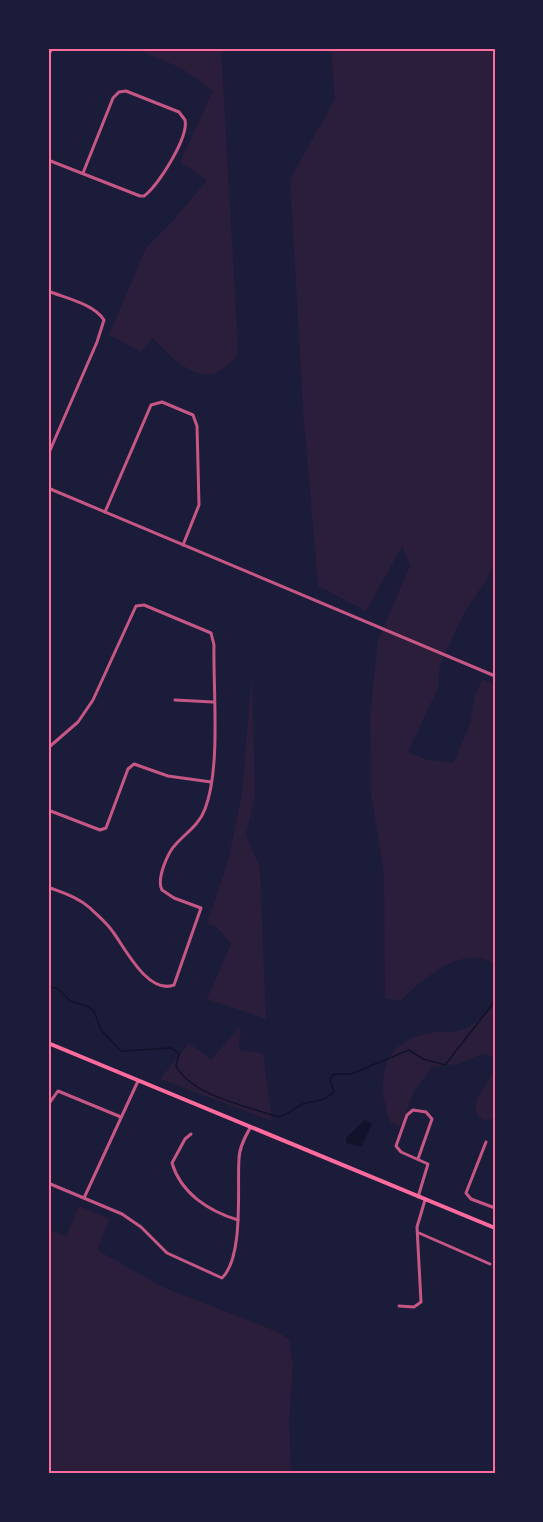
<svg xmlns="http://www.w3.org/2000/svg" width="543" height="1522" font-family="Montserrat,sans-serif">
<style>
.green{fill:#2a1e3b}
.water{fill:#12122b}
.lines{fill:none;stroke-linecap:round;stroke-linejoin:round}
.stream{stroke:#12122b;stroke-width:1.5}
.minor{stroke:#c65784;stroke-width:3}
.secondary{stroke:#ff6b9d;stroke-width:4}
.neatline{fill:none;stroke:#ff6b9d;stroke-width:2}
</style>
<rect width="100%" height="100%" fill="#1b1b3a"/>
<!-- green -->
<g class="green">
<path d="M133,48H221L238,347L236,358C230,362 221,372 213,374C189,378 168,354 153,338L141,352L109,335L146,248L173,221L207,180L180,162L213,91L181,68Z"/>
<path d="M331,48H495V561L486,581L466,609L440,664L438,688L408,752L425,759L453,763L470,724L474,699L482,679L495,685V964C462,943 422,980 400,1001L385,998L384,874L371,794L370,713L378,640L410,566L402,546L366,611L318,586L303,408L290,179L335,99Z"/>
<polygon points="252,670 255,797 246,835 260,868 266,1019 207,999 231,944 216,926 207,924 228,861 242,794"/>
<path d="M495,1005V1057L482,1054L458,1064L432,1067L414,1091L400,1127L390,1122C376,1082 380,1041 430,1033C440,1031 452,1033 462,1030C474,1026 486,1014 495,1005Z"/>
<polygon points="240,1027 239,1050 263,1053 272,1121 160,1079 189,1043 211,1059"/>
<polygon points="495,1069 495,1119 483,1120 475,1112 477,1099"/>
<polygon points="79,1206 110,1219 97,1250 165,1288 276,1331 289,1339 293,1365 289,1420 291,1474 48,1474 48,1229 66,1236"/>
</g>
<!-- water -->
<polygon class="water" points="365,1120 372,1124 361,1147 346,1143 346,1138"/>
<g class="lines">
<!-- stream -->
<path class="stream" d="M48,987L57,988L70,1001L89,1007L94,1011L101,1030L121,1051L172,1048L179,1054L176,1066C191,1095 247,1106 278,1117C289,1115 293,1108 303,1104C318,1099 319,1104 334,1092L330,1079L334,1074H351L409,1050L423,1059L445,1065L495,1001"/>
<!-- minor -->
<g class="minor">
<polyline points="48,57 52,48"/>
<path d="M48,160L140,196H144C158,186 189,137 185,120L179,112L126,91L119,92L113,98L83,173"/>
<path d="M48,291C65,298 94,304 104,320L97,342L48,455"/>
<polyline points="48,488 495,676"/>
<polyline points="105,512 151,405 162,402 193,415 197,426 199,505 183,545"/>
<polyline points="175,700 213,702"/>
<path d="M48,748L78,722L93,700L136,606L144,605L211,633L214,645C213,691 221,768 205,809C199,825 187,832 176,844C168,852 156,879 162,890L174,898L201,908L174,985C148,995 125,948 113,932C107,923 98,916 90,908C78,897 63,893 48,887"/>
<polyline points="48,810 100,830 106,828 128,769 134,764 168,776 211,782"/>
<polyline points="48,1105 58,1091 121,1117"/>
<path d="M191,1134L185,1139L172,1163C181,1193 208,1211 238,1220"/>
<polyline points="486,1142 466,1193 471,1199 495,1208"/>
<polyline points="418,1159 432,1119 426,1112 413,1110 407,1115 396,1146 401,1152 428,1164 418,1197"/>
<path d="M48,1183L122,1214L141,1227L167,1253L222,1278C244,1257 237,1188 239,1159C239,1148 245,1137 250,1128"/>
<polyline points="84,1198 138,1081"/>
<polyline points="419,1233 490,1264"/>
<polyline points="399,1306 414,1307 421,1302 417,1227 425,1200"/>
</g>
<!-- secondary -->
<polyline class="secondary" points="48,1043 495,1228"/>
</g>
<!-- border -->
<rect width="543" height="1522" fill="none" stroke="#1b1b3a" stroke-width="99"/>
<rect x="50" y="50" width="444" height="1422" class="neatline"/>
</svg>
